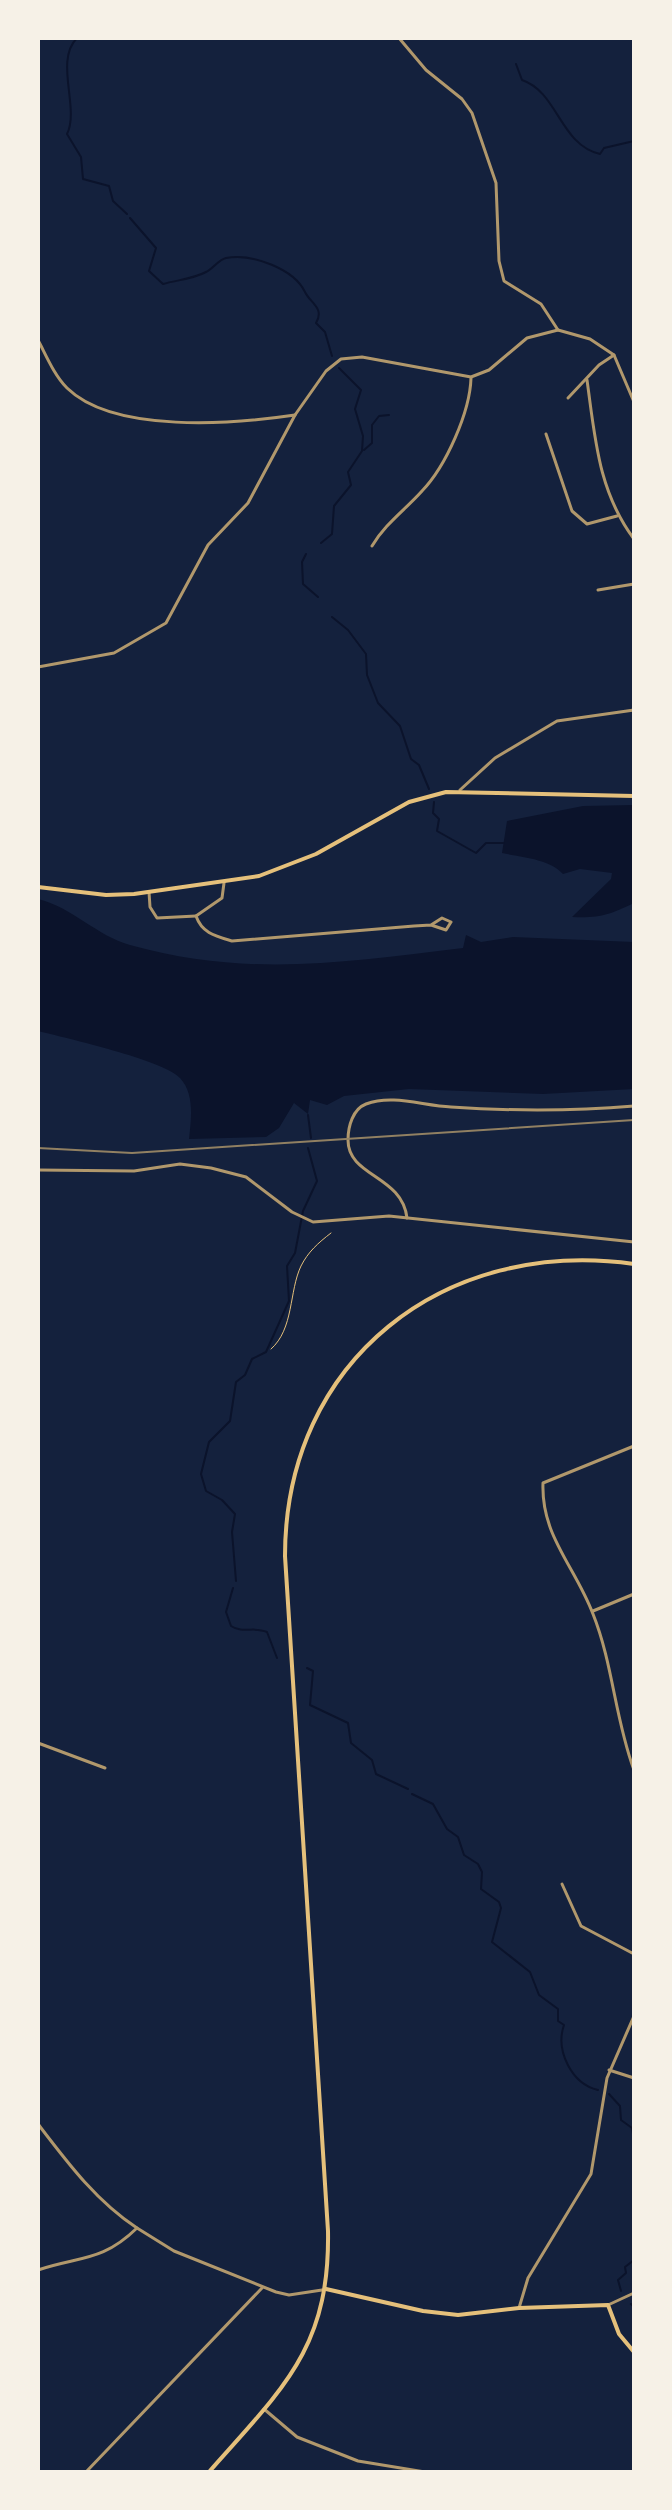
<svg xmlns="http://www.w3.org/2000/svg" width="672" height="2510" font-family="Commissioner,sans-serif">
<style>
.water{fill:#0b132b}
.lines{fill:none;stroke-linecap:round;stroke-linejoin:round}
.stream{stroke:#0b132b;stroke-width:2}
.path{stroke:#e5c07b;stroke-width:1}
.minor{stroke:#b1986c;stroke-width:3}
.tertiary{stroke:#b1986c;stroke-width:3}
.secondary{stroke:#e5c07b;stroke-width:4}
.primary{stroke:#e5c07b;stroke-width:4}
.rail{stroke:#918062;stroke-width:2}
</style>
<rect width="100%" height="100%" fill="#14213d"/>
<!-- water -->
<g class="water">
<path d="M634,805V903C608,915 602,918 572,917L611,879L612,873L580,869L563,874C550,859 521,857 502,853L507,821L583,806Z"/>
<path d="M38,899C72,907 97,936 130,945C249,978 344,962 463,948L466,935L481,942L513,937L634,942V1089L543,1094L409,1089L344,1096L327,1105L310,1100L308,1114L294,1103L279,1128L266,1137L189,1139C191,1120 195,1094 180,1078C163,1060 66,1038 38,1031Z"/>
</g>
<g class="lines">
<!-- stream -->
<g class="stream">
<path d="M77,38C54,61 80,108 67,134L81,157L83,179L109,186L113,201L127,214"/>
<path d="M516,64L522,80C558,92 560,145 600,154L604,148L634,141"/>
<path d="M130,218L156,248L149,271L163,284C177,280 193,279 206,272C213,269 218,260 226,258C252,253 294,269 305,292C310,303 325,308 316,323L325,332L332,356"/>
<polyline points="364,450 372,443 372,425 379,416 389,415"/>
<polyline points="321,543 332,534 334,506 351,485 348,472 362,451 363,436 355,409 361,390 339,368"/>
<polyline points="306,554 302,562 303,584 318,597"/>
<polyline points="332,617 348,630 366,654 367,675 378,703 400,726 411,759 419,765 429,789"/>
<polyline points="434,802 433,813 439,819 437,831 476,853 486,843 504,843"/>
<polyline points="308,1115 311,1138"/>
<polyline points="236,1581 232,1532 235,1514 222,1500 206,1491 201,1474 209,1442 230,1421 236,1382 245,1375 252,1359 266,1352 289,1301 287,1266 295,1253 303,1211 317,1181 308,1148"/>
<path d="M233,1588L226,1612L231,1626C243,1634 254,1626 267,1632L277,1658"/>
<polyline points="307,1668 313,1671 310,1705 348,1723 351,1743 372,1760 376,1774 408,1789"/>
<path d="M412,1794L433,1804L447,1829L458,1837L464,1855L478,1864L482,1872L481,1889L499,1902L501,1908L492,1942L530,1972L539,1995L558,2009V2021L564,2025C555,2051 572,2084 598,2090"/>
<polyline points="609,2094 620,2106 621,2120 632,2128 634,2140"/>
<polyline points="621,2291 618,2280 626,2273 625,2267 634,2260"/>
<polyline points="631,2304 634,2307"/>
<polyline points="634,2381 634,2396"/>
</g>
<!-- path -->
<path class="path" d="M271,1349C294,1329 289,1291 301,1266C308,1252 318,1243 331,1233"/>
<!-- minor -->
<g class="minor">
<polyline points="399,38 426,70 462,99 472,113 496,183 499,261 504,281 541,304 558,330"/>
<path d="M38,340C46,355 54,375 67,388C114,434 234,424 295,415"/>
<path d="M587,380C595,437 598,491 634,539"/>
<polyline points="568,398 599,365 614,355"/>
<polyline points="546,434 572,511 587,524 617,516"/>
<path d="M372,546C385,524 405,510 422,491C446,466 470,412 471,378"/>
<polyline points="598,590 634,584"/>
<polyline points="38,667 114,653 166,623 208,545 248,503 295,415 326,371 341,359 362,357 471,377 489,370 527,338 558,330 590,339 614,355 634,402"/>
<polyline points="460,790 495,758 557,721 634,710"/>
<path d="M224,883L222,898L196,916C202,933 215,936 232,941L414,926L431,925L446,930L451,922L442,918L431,925"/>
<polyline points="149,892 150,907 157,918 196,916"/>
<polyline points="38,1170 134,1171 180,1164 211,1168 246,1177 292,1212 313,1222 389,1216 634,1242"/>
<path d="M407,1218C402,1175 348,1177 348,1140C348,1126 353,1109 366,1104C393,1094 423,1106 451,1107C511,1111 574,1111 634,1106"/>
<path d="M634,1446L543,1483C541,1536 575,1566 593,1614C613,1664 615,1719 634,1770"/>
<polyline points="593,1611 634,1594"/>
<polyline points="38,1743 105,1768"/>
<polyline points="562,1884 581,1926 634,1954"/>
<polyline points="609,2070 634,2078"/>
<path d="M38,2124C67,2162 96,2201 137,2228"/>
<polyline points="608,2305 634,2293"/>
<polyline points="264,2409 297,2437 358,2461 425,2472"/>
<polyline points="86,2472 262,2288"/>
</g>
<!-- tertiary -->
<g class="tertiary">
<path d="M38,2270C80,2256 102,2262 137,2228L174,2251L276,2292L289,2295L322,2290"/>
<polyline points="519,2308 528,2278 591,2174 607,2078 634,2016"/>
</g>
<!-- secondary -->
<g class="secondary">
<polyline points="326,2289 423,2311 458,2315 519,2308 608,2305 619,2334 634,2352"/>
<path d="M209,2472C282,2389 330,2349 328,2231L285,1556C285,1360 445,1237 634,1264"/>
</g>
<!-- primary -->
<polyline class="primary" points="38,887 106,895 134,894 259,876 316,854 409,802 446,792 634,796"/>
<!-- rail -->
<polyline class="rail" points="38,1148 132,1153 634,1120"/>
</g>
<!-- border -->
<rect width="672" height="2510" fill="none" stroke="#f6f1e7" stroke-width="80"/>
</svg>
